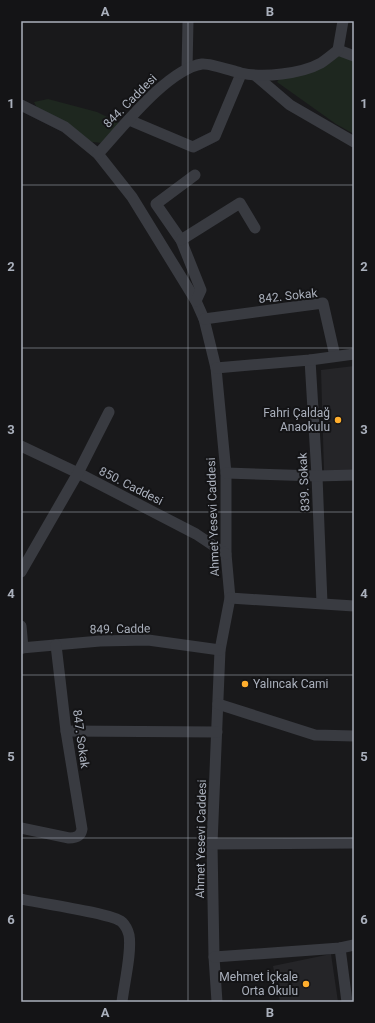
<svg xmlns="http://www.w3.org/2000/svg" width="375" height="1023" font-family="Roboto,sans-serif">
<style>
.built{fill:#252528}
.green{fill:#1e271f}
.lines{fill:none;stroke-linecap:round;stroke-linejoin:round}
.minor{stroke:#393b41;stroke-width:11}
.grid{fill:none;stroke:#aab0bc;stroke-width:1;stroke-opacity:0.55}
.poi-dot{fill:#ffae2d;stroke:#141416;stroke-width:1.5}
.labels{text-anchor:middle;dominant-baseline:central;stroke-width:4;stroke-linejoin:round;paint-order:stroke}
.street-label{font-size:12px;fill:#aab0bc;stroke:#141416}
.poi-label{font-size:12px;fill:#aab0bc;stroke:#141416;text-anchor:end}
.neatline{fill:none;stroke:#aab0bc;stroke-width:1.5}
.grid-label{font-size:13px;text-anchor:middle;font-weight:bold;fill:#aab0bc}
</style>
<rect width="100%" height="100%" fill="#19191b"/>
<!-- built -->
<g class="built">
<polygon points="354,366 354,470 324,471 321,370"/>
<polygon points="331,954 338,1002 280,1002 273,966"/>
</g>
<!-- green -->
<g class="green">
<path d="M339,55L354,61V134L336,124L277,82L280,78C301,73 324,72 339,55Z"/>
<polygon points="48,99 97,112 119,123 103,143 92,142 37,108 34,102"/>
</g>
<g class="lines">
<!-- minor -->
<g class="minor">
<polyline points="338,50 354,56"/>
<polyline points="187,69 188,21"/>
<polyline points="256,76 290,105 354,142"/>
<polyline points="21,105 65,127 98,154 132,197 196,301 204,319 216,368 226,473 226,554 230,598 220,650 212,844 214,957 217,1002"/>
<polyline points="129,120 193,147 215,136 241,74"/>
<path d="M98,154C122,128 168,69 202,64C210,63 232,71 241,73C263,78 301,74 321,63C327,59 333,54 338,50L343,21"/>
<polyline points="195,175 156,204 181,240 201,290 196,301"/>
<polyline points="181,240 240,203 255,228"/>
<polyline points="204,319 323,303 335,356"/>
<polyline points="310,360 317,476 322,603"/>
<polyline points="216,368 310,360 354,354"/>
<polyline points="21,446 78,473 196,534 226,554"/>
<polyline points="226,473 317,476 354,475"/>
<polyline points="21,572 78,473 109,412"/>
<polyline points="230,598 354,606"/>
<polyline points="21,626 23,648"/>
<polyline points="21,648 100,641 148,640 220,650"/>
<polyline points="218,704 315,735 354,736"/>
<polyline points="66,731 217,732"/>
<path d="M21,828L69,838C76,838 81,836 82,829L66,731L56,645"/>
<polyline points="212,844 354,843"/>
<path d="M21,899C38,903 112,913 122,922C125,925 128,931 129,935C132,952 124,984 122,1002"/>
<polyline points="340,948 347,1002"/>
<polyline points="214,957 340,948 354,945"/>
</g>
</g>
<!-- grid -->
<path class="grid" d="M188,21V1002M21,185H354M21,348H354M21,512H354M21,675H354M21,838H354"/>
<!-- markers -->
<g class="poi-dot">
<circle cx="338" cy="420" r="4"/>
<circle cx="245" cy="684" r="4"/>
<circle cx="306" cy="984" r="4"/>
</g>
<g class="labels">
<!-- street labels -->
<g class="street-label">
<text transform="translate(130 101) rotate(-45)">844. Caddesi</text>
<text transform="translate(288 296) rotate(-6)">842. Sokak</text>
<text transform="translate(304 482) rotate(-93)">839. Sokak</text>
<text transform="translate(131 486) rotate(27)">850. Caddesi</text>
<text transform="translate(213 517) rotate(-92)">Ahmet Yesevi Caddesi</text>
<text transform="translate(120 629) rotate(-1)">849. Cadde</text>
<text transform="translate(81 739) rotate(82)">847. Sokak</text>
<text transform="translate(201 839) rotate(-89)">Ahmet Yesevi Caddesi</text>
</g>
<!-- poi labels -->
<g class="poi-label">
<text x="330" y="413">Fahri Çaldağ<tspan x="330" dy="14">Anaokulu</tspan></text>
<text x="253" y="684" text-anchor="start">Yalıncak Cami</text>
<text x="298" y="977">Mehmet İçkale<tspan x="298" dy="14">Orta Okulu</tspan></text>
</g>
</g>
<!-- border -->
<rect width="375" height="1023" fill="none" stroke="#141416" stroke-width="44"/>
<rect x="22" y="22" width="331" height="979" class="neatline"/>
<g class="grid-label">
<text x="105" y="16">A</text>
<text x="270" y="16">B</text>
<text x="11" y="108">1</text>
<text x="364" y="108">1</text>
<text x="11" y="271">2</text>
<text x="364" y="271">2</text>
<text x="11" y="434">3</text>
<text x="364" y="434">3</text>
<text x="11" y="598">4</text>
<text x="364" y="598">4</text>
<text x="11" y="761">5</text>
<text x="364" y="761">5</text>
<text x="11" y="924">6</text>
<text x="364" y="924">6</text>
<text x="105" y="1017">A</text>
<text x="270" y="1017">B</text>
</g>
</svg>
